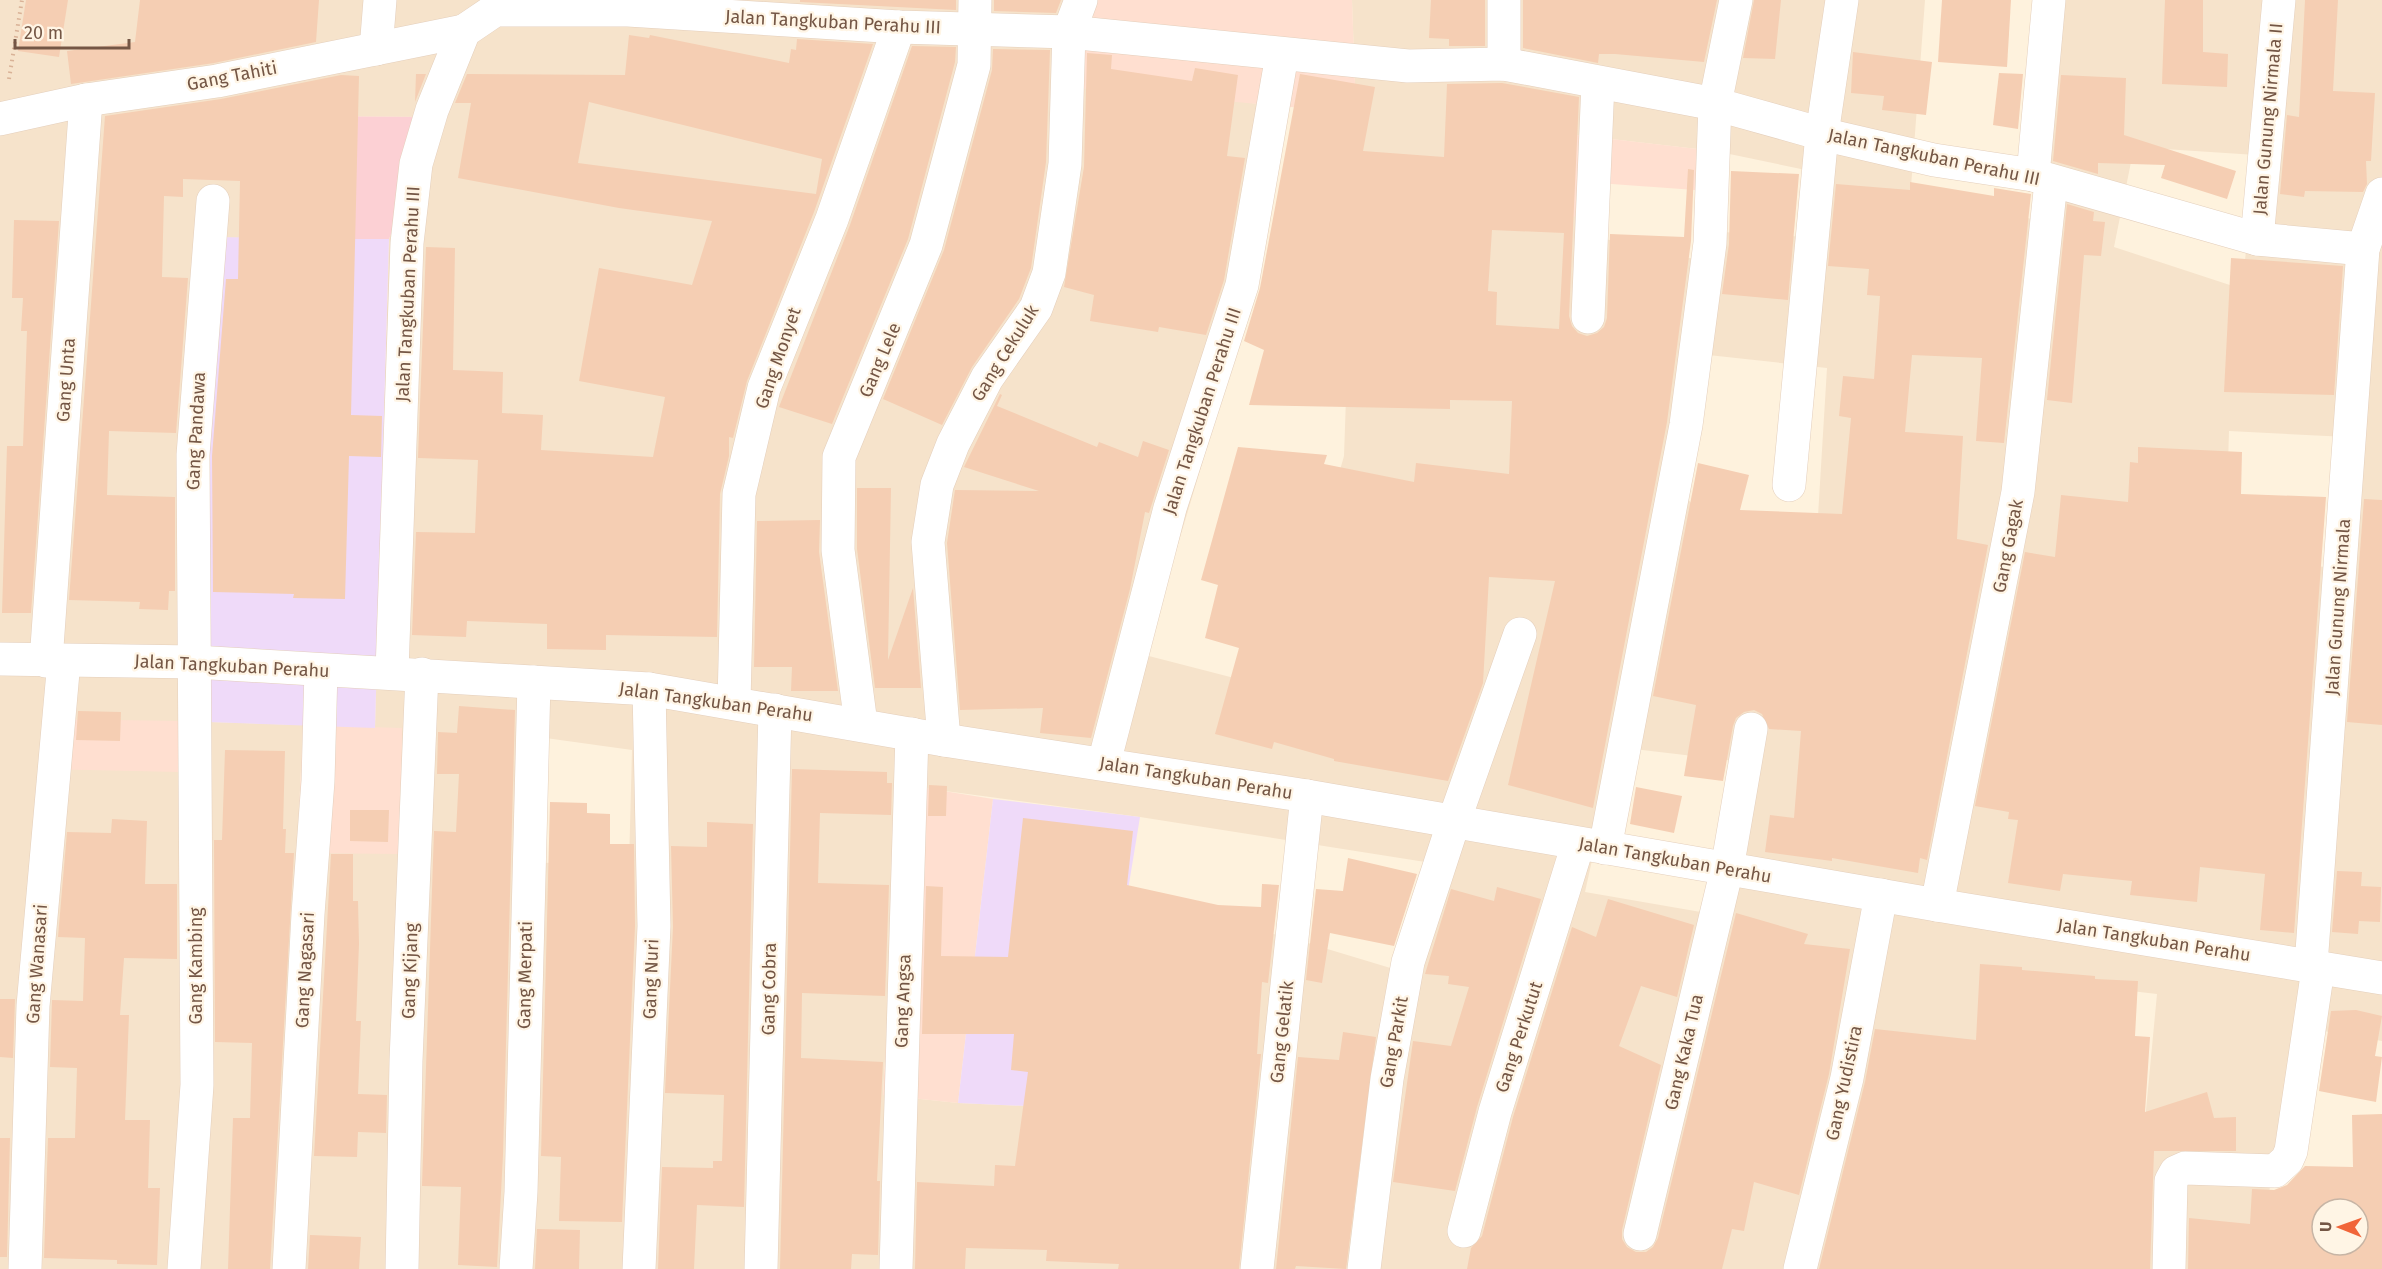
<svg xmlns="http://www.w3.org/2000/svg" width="2382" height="1269" font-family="'Fira Sans',sans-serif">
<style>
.residential{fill:#f6e3cb;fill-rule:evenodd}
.commercial{fill:#ffdfd0}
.education{fill:#efdaf9}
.medical{fill:#fcd0d4}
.building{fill:#f5ceb3;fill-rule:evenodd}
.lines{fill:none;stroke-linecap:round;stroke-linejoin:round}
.minor-casing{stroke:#e4cfbc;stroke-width:34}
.path{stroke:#d9b297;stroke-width:4;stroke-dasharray:1.5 4.5;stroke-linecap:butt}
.minor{stroke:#fff;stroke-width:33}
.labels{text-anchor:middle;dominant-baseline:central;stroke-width:4.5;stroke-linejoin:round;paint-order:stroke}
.street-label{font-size:18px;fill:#745645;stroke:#fff5e5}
</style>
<rect width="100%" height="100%" fill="#fef2dd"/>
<!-- residential -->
<path class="residential" d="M0,0H1081L1146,88L1279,107L1213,427L1145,655L1277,689L1344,456L1356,113L1352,0H1925L1910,200L1973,205L2032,219L2040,0H2382V1041L2294,1026L2269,1193L2382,1202V1269H0ZM294,116L437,117L389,239L375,728H402L297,853L303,725L180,721L197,237L288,239ZM1533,130L1715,151L1825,174L1823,238L1706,231L1703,261L1583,234V217ZM2134,147L2256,155L2242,289L2114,247ZM1699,354L1827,368L1816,549L1834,627L1679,492ZM2229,431L2347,437L2343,568L2225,561ZM524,735L632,750L629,865L517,862ZM1617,747L1744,762L1724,916L1585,892ZM900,785L1140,817L1438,864L1407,973L1291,938L1126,900L1092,1109L958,1103L883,1095ZM2036,980L2157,994L2145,1121ZM2322,1209H2358V1245H2322Z"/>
<!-- commercial -->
<g class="commercial">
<polygon points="1081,0 1352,0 1356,113 1225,101 1146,88 1069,89"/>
<polygon points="1533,130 1715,151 1709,191 1584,182 1583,217 1527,215"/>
<polygon points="45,719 180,721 180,772 41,769"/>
<polygon points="303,725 402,728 401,854 297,853"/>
<polygon points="900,784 993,799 958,1103 883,1095"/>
</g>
<!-- education -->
<g class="education">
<polygon points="197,237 389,239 375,728 180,721"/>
<polygon points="993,799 1140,817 1092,1109 958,1103"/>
</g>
<!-- medical -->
<polygon class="medical" points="294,116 437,117 389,239 288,239"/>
<!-- building -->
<g class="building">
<polygon points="26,0 68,0 59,57 18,51"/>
<polygon points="140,0 319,0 316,42 214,63 71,84 67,51 135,42"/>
<polygon points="800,0 956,0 956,10 800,2"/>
<polygon points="994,0 1061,0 1056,13 994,11"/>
<polygon points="1431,0 1485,0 1485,46 1449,46 1449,39 1429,38"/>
<polygon points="1523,0 1717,0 1704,62 1615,54 1599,54 1598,63 1523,48"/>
<polygon points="1754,0 1781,0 1775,59 1743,58"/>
<polygon points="1942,0 2011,0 2007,67 1938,62"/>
<polygon points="2165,0 2203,0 2203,52 2228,54 2227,87 2162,84"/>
<polygon points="2305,0 2338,0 2333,91 2375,93 2371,161 2366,161 2367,184 2363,192 2305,191 2304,197 2280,194 2287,115 2299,117"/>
<path d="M629,35L649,38L650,35L789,63L791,49L796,50L797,39L873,44L814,212L747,381L733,438L729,437V456L720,494L717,637L606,635V650L547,649V624L467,621L466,637L412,635L416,532L475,533L478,460L418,458L426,247L455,248L453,370L503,372L502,413L543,415L541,450L653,457L665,397L579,381L599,268L692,285L712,221L619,208L458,178L471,103H455L467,74L625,75ZM589,102L822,159L816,194L578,163Z"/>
<polygon points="912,46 956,47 955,62 908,239 832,424 779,407 850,225"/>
<polygon points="993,49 1050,50 1046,162 1031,268 1019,299 972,367 942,425 883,399 944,250 992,70"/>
<polygon points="1853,52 1932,62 1926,115 1882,110 1884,96 1851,93"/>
<polygon points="1087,53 1112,55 1111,69 1192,81 1195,68 1238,75 1227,156 1245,158 1224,280 1206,335 1159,327 1158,332 1090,321 1094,295 1064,287 1084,167"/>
<polygon points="1999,73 2023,74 2018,129 1993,125"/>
<polygon points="416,74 426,74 415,102"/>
<path d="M1300,74L1375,87L1363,151L1444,157L1447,84L1502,83L1579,97L1569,316L1572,326L1578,333L1587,336L1597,333L1604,327L1607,318L1610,234L1684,237L1688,169L1694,170L1691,241L1667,422L1593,808L1508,785L1555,581L1489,577L1483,683L1448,781L1334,761V759L1274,742L1272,749L1215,734L1239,648L1205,638L1218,585L1201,580L1238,447L1327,455L1324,464L1414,482L1416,463L1509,474L1512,401L1450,400V409L1249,405L1264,350L1244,341L1260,288ZM1492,230L1564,233L1559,329L1496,325L1497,292L1488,291Z"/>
<polygon points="341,75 359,76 351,415 382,416 381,457 349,456 345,599 293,598 294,594 213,592 212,456 226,279 238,279 240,181 183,179 183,197 164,196 162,277 188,278 176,433 109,431 107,495 175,497 175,591 169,591 168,610 139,609 140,602 69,600 105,116 221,99"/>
<polygon points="2061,75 2126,78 2124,135 2236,171 2227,199 2161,178 2165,165 2098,163 2098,174 2053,161"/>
<polygon points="1731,171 1799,174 1788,300 1722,294 1729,244"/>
<polygon points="1910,182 1994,196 1994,188 2031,194 2004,443 1976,441 1982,358 1912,355 1905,432 1963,436 1957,539 1988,545 1927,860 1920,858 1918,873 1832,858 1832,861 1765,852 1770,815 1794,818 1801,731 1769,729 1762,714 1754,710 1744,712 1736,718 1733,726 1723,781 1684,776 1696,705 1653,696 1698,463 1749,475 1740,510 1842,514 1851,418 1839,416 1843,376 1874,379 1880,296 1867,295 1869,269 1828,266 1836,184 1910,190"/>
<polygon points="2067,204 2094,212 2093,221 2105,222 2101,256 2084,255 2072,403 2047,400"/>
<polygon points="14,220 59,221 31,613 2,613 7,446 23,446 27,331 21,331 23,298 12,298"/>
<polygon points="2231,258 2343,266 2334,395 2224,392"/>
<polygon points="1000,394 1002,395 997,406 1097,447 1099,442 1138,457 1143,441 1169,450 1149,513 1145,512 1130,589 1091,738 1040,733 1043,708 960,710 947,543 955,490 1039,491 964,467"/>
<polygon points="2138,447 2242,452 2241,494 2326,497 2294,933 2260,930 2265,874 2200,867 2197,902 2130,895 2132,881 2063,874 2060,891 2008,883 2018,820 2008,819 2009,812 1975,806 2025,552 2055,557 2061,495 2128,502 2130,462 2138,463"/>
<polygon points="857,488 891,488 888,660 913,588 921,688 875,688 857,549"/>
<polygon points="2364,499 2382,500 2382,725 2347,722"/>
<polygon points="820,520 819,552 838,691 791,691 792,667 754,667 757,521"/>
<polygon points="459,706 515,710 503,1155 497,1267 458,1265 461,1187 422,1186 434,831 456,832 459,774 437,774 438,732 457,733"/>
<polygon points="78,711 121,712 120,741 76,740"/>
<polygon points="225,750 285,751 283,829 286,829 285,853 294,853 270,1269 228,1269 233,1118 250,1118 252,1043 215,1042 214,840 222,840"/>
<polygon points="792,769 887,772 887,783 892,783 891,815 820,813 818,883 889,885 885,996 802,993 801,1058 883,1062 877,1181 880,1181 878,1255 852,1254 851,1269 780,1269"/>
<polygon points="929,785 947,786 946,816 928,816"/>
<polygon points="1636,787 1682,796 1674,833 1630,824"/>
<polygon points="550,802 587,803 587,813 610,814 610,844 634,844 635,926 622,1222 559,1221 561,1157 541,1156"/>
<polygon points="350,810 389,810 388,842 350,841"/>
<polygon points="1023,818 1133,831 1127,885 1218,905 1261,907 1262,884 1279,885 1268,983 1262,982 1257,1054 1261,1054 1239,1269 1118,1269 1119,1264 1046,1261 1047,1250 966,1248 965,1269 915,1269 917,1182 994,1186 995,1165 1015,1166 1028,1072 1011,1070 1014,1034 922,1034 926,886 943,887 941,956 1008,957"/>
<polygon points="112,819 147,821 145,884 177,884 177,959 124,958 120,1015 129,1015 125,1120 150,1120 148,1188 160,1188 157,1265 117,1264 117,1260 44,1258 48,1138 75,1138 77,1068 50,1067 52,1000 83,1001 85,938 58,937 67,832 111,833"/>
<polygon points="707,822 753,824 744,1207 697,1205 694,1269 658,1269 662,1167 713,1168 713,1161 722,1161 724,1095 665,1093 673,927 671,846 707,847"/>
<polygon points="331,854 353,854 353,901 358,901 359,944 356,1021 361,1021 358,1094 387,1095 386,1133 358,1132 357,1157 314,1156"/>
<polygon points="1348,858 1417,874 1394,946 1330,933 1322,983 1306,980 1316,889 1343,891"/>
<polygon points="2337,871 2362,872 2361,886 2381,887 2380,922 2359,921 2358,934 2332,932"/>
<polygon points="1497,887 1541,899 1477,1107 1455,1191 1393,1182 1413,1041 1451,1046 1469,987 1448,984 1449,976 1425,974 1451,889 1494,901"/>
<polygon points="1608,899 1694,925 1677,997 1641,986 1619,1046 1661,1065 1622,1230 1622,1239 1627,1247 1636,1252 1646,1252 1653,1247 1658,1238 1736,913 1808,934 1804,944 1850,949 1829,1074 1799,1195 1754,1182 1744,1231 1732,1229 1722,1269 1467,1269 1471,1248 1482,1236 1513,1117 1572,927 1596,937"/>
<polygon points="1980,964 2022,967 2022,970 2095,976 2095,979 2138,981 2135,1036 2150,1037 2145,1112 2207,1092 2214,1118 2236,1117 2236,1151 2154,1151 2150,1269 1819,1269 1865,1082 1875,1029 1976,1040"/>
<polygon points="0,999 15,999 13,1058 0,1057"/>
<polygon points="2356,1010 2382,1016 2375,1056 2382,1057 2376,1102 2319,1091 2331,1011"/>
<polygon points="1343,1032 1376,1037 1346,1269 1296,1266 1295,1269 1276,1269 1298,1057 1339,1060"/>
<path d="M2382,1114V1269H2188L2189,1218L2250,1224L2252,1189L2274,1190L2287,1185L2305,1166L2353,1167L2352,1115ZM2322,1209H2358V1245H2322Z"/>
<polygon points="0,1138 10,1138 7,1257 0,1257"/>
<polygon points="537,1229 580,1230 579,1269 535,1269"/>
<polygon points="310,1235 361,1237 359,1269 308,1269"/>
</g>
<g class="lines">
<defs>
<g id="minor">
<polyline points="376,49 380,0"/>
<polyline points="1504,64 1504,0"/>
<polyline points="0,119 86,100 217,81 464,31"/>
<polyline points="2033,175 2049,0"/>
<polyline points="2257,239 2279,0"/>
<polyline points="1588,317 1598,83"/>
<polyline points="1789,485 1822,134 1842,0"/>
<polyline points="0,659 195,662 649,689 944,740 1307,796 1937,905 2382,978"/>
<polyline points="46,661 86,100"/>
<polyline points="392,672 407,243 416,164 432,110 464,31 495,10 628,10 899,27 1069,32 1408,66 1504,64 1715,104 1822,134 1934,160 2033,175 2257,239 2363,249"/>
<polyline points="734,703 739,494 764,388 832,219 899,27"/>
<polyline points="861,724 838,550 839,457 926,245 974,65 975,0"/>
<polyline points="944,740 928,542 937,485 953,444 987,378 1036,308 1049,273 1065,164 1069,32 1081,0"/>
<polyline points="1104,763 1170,508 1242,285 1282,55"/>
<polyline points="1605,848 1686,425 1710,243 1715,104 1736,0"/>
<polyline points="1937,905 2018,492 2051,182"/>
<polyline points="2311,965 2363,249 2382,194"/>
<polyline points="1464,1231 1495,1112 1578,844"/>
<polyline points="1640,1234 1727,869 1751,729"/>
<polyline points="25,1269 33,1006 64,661"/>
<polyline points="184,1269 197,1085 193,455 213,201"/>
<polyline points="289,1269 308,914 318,781 321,670"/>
<polyline points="402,1269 406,1061 422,674"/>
<polyline points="516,1269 521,1192 534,682"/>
<polyline points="639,1269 654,926 649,689"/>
<polyline points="761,1269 775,710"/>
<polyline points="896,1269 912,734"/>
<polyline points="1257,1269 1307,796"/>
<polyline points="1364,1269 1387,1079 1408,962 1454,821 1520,634"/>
<polyline points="1800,1269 1847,1078 1881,895"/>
<polyline points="2169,1269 2171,1181 2176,1172 2185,1168 2275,1171 2287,1160 2291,1151 2318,969"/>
</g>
</defs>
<!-- minor casing -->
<use href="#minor" class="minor-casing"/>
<!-- path -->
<polyline class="path" points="9,79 22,0"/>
<!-- minor -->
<use href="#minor" class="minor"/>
</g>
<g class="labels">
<!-- street labels -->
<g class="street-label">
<text transform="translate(833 22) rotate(3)">Jalan Tangkuban Perahu III</text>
<text transform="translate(232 76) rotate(-11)">Gang Tahiti</text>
<text transform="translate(2268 119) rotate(-85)">Jalan Gunung Nirmala II</text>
<text transform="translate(1934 157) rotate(12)">Jalan Tangkuban Perahu III</text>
<text transform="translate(408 294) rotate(-87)">Jalan Tangkuban Perahu III</text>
<text transform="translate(1005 353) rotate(-58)">Gang Cekuluk</text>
<text transform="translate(778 358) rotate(-71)">Gang Monyet</text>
<text transform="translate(880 360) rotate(-67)">Gang Lele</text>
<text transform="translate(66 380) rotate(-86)">Gang Unta</text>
<text transform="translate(1202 411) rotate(-72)">Jalan Tangkuban Perahu III</text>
<text transform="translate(196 431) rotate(-87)">Gang Pandawa</text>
<text transform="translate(2008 546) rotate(-79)">Gang Gagak</text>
<text transform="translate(2338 607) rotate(-86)">Jalan Gunung Nirmala</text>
<text transform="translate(232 666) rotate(3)">Jalan Tangkuban Perahu</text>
<text transform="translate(716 702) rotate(8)">Jalan Tangkuban Perahu</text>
<text transform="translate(1196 778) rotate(9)">Jalan Tangkuban Perahu</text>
<text transform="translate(1675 860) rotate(10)">Jalan Tangkuban Perahu</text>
<text transform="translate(2154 940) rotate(9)">Jalan Tangkuban Perahu</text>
<text transform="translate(37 964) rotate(-86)">Gang Wanasari</text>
<text transform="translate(196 966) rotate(-90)">Gang Kambing</text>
<text transform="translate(305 970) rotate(-87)">Gang Nagasari</text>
<text transform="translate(410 971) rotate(-88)">Gang Kijang</text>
<text transform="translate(525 975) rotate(-89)">Gang Merpati</text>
<text transform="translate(651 979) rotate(-88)">Gang Nuri</text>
<text transform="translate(769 989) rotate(-89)">Gang Cobra</text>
<text transform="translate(903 1001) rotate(-88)">Gang Angsa</text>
<text transform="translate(1282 1032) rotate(-84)">Gang Gelatik</text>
<text transform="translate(1519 1037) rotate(-72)">Gang Perkutut</text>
<text transform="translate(1394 1042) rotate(-80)">Gang Parkit</text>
<text transform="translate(1684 1052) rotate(-77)">Gang Kaka Tua</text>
<text transform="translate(1844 1083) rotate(-78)">Gang Yudistira</text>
</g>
</g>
<!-- north arrow -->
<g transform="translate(2340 1227) rotate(271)"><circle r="28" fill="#fff5e5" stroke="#c7b5a5" stroke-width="1.5"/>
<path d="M0-4.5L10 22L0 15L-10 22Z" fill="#f16539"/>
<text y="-9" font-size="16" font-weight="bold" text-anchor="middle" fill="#745645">U</text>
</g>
<!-- scale -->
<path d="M15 39v9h114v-9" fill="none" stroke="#745645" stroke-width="3"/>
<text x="24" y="39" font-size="18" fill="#745645" stroke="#fff5e5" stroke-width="4.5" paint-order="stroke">20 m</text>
</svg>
